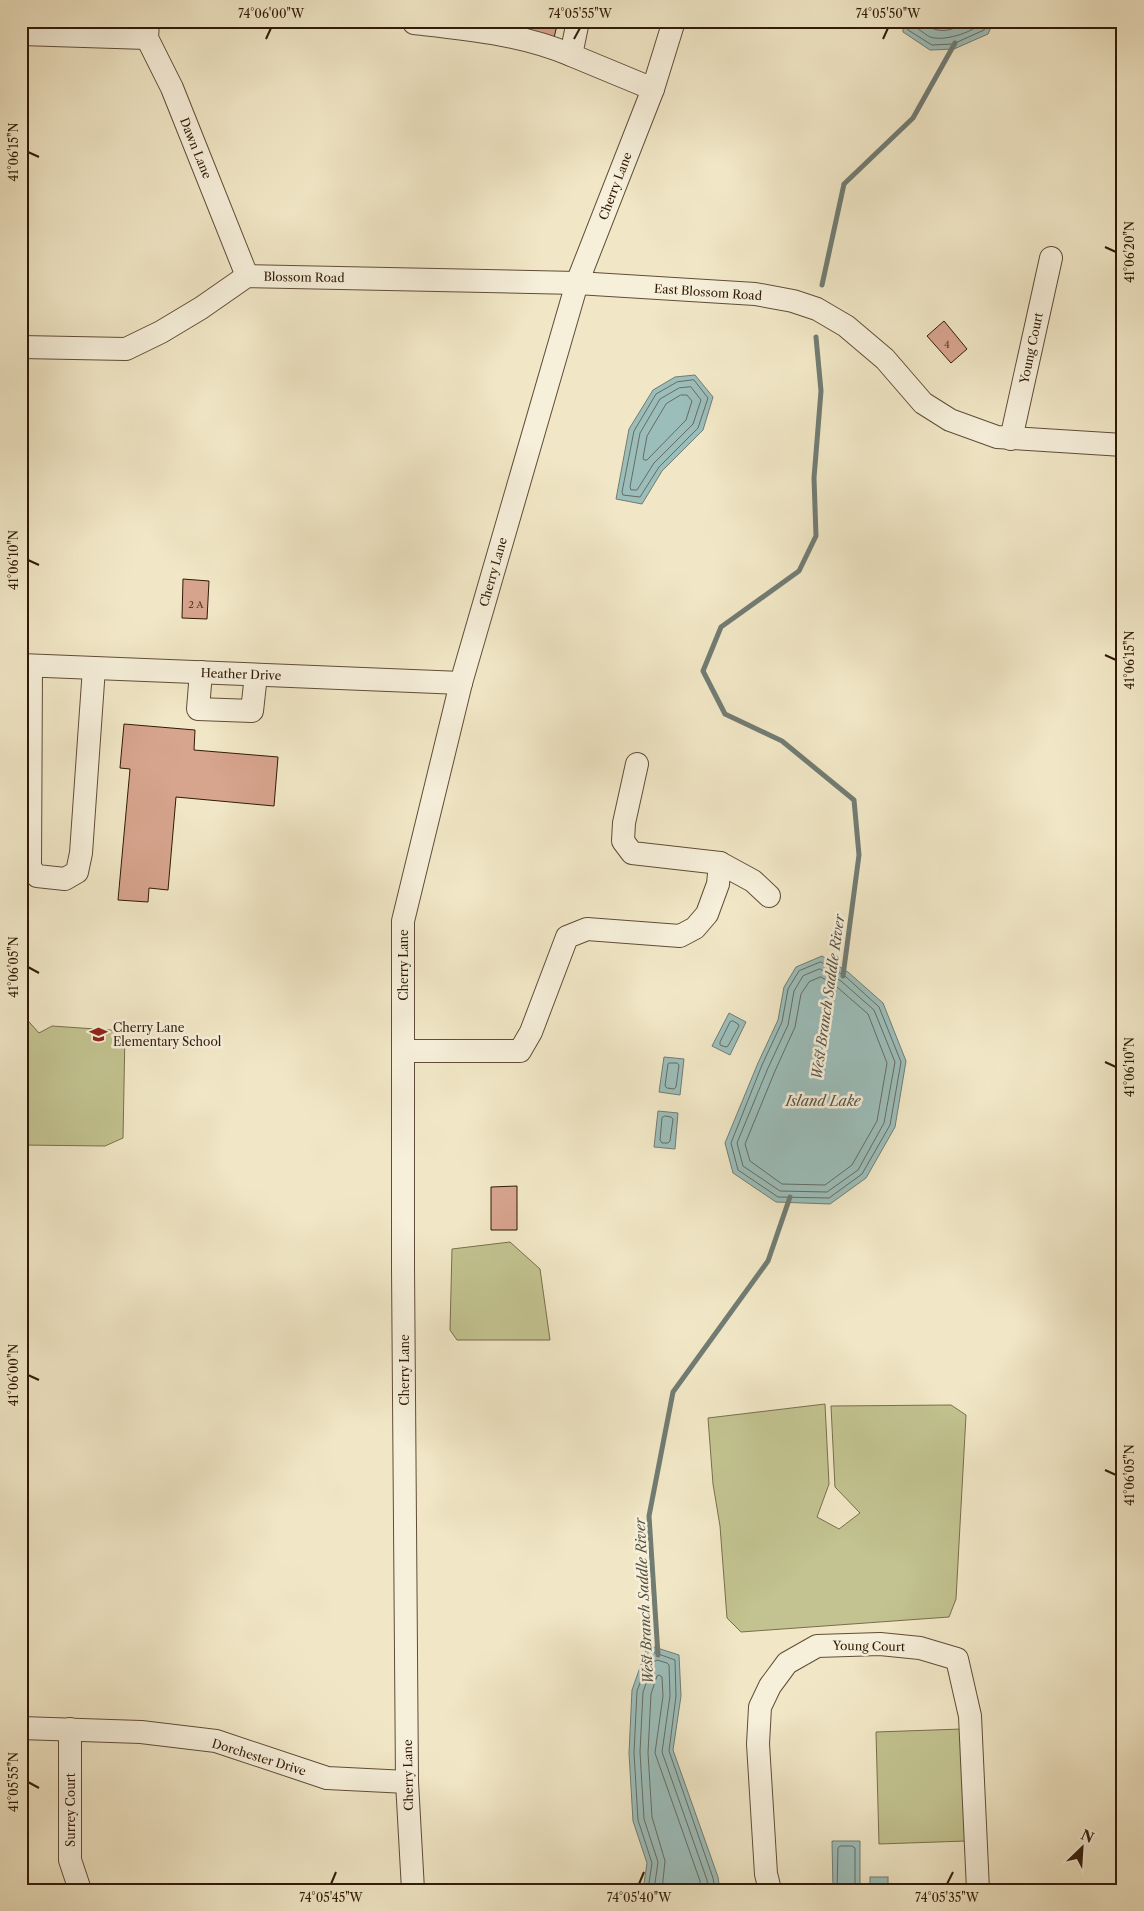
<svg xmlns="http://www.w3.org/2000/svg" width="1144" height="1911" font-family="'Libre Caslon Text',serif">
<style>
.green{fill:#c2c390;stroke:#796e4c}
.water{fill:#9cbebb;stroke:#717c73}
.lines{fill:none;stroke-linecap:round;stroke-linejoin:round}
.shore{stroke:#666c61;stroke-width:1}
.stream{stroke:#717c73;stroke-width:5}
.building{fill:#d7a48d;stroke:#301a07}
.minor-casing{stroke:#604d37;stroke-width:24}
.minor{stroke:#f6efda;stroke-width:22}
.ticks{fill:none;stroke:#301a07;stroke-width:2}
.labels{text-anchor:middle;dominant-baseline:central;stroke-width:5;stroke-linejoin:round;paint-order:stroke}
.number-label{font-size:10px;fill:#5a3c28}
.street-label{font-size:12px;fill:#301a07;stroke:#f6efda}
.poi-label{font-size:12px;fill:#301a07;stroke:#f6efda;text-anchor:start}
.water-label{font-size:14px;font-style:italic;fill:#565346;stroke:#f6efda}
.neatline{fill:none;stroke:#301a07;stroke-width:2}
.ticks-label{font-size:12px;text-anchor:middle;fill:#301a07}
</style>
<rect width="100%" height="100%" fill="#f1e7c6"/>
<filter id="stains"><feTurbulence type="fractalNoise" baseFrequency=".004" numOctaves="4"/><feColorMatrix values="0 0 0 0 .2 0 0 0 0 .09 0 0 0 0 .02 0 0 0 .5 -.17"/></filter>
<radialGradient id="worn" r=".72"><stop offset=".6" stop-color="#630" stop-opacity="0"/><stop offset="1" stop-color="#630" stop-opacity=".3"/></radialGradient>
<!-- green -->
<g class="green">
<polygon points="21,1013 39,1033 52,1026 125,1031 123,1138 105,1146 21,1145"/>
<polygon points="510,1242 540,1269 550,1340 457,1340 450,1330 452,1249"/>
<polygon points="825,1404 829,1484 817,1517 839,1529 860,1513 835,1487 831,1406 951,1405 966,1415 956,1599 949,1617 741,1632 727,1618 720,1526 713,1484 708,1418"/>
<polygon points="962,1729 966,1841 879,1844 876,1732"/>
</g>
<!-- water -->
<g class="water">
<polygon points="903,21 994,21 988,34 954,49 930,50 903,32"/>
<polygon points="695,375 713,397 703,430 662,471 642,504 616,499 629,429 653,390 675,377"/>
<polygon points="822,956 848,972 883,1003 906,1061 895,1127 866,1178 830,1204 776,1202 733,1173 725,1143 758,1063 778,1020 784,987 796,967"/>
<polygon points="729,1013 746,1022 730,1055 712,1046"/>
<polygon points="664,1057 684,1059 680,1095 659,1092"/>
<polygon points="658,1111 678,1113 675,1149 654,1147"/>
<polygon points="648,1645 679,1655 681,1696 673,1750 718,1877 720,1890 643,1890 647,1863 633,1821 629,1753 632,1690"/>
<polygon points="832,1841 860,1841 860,1890 833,1890"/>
<rect x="870" y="1877" width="18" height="13"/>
</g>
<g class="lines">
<!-- shore -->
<g class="shore">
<polyline points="908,21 908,30 932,45 953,44 984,30 989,21"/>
<path d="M914,21L915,27C921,30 928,38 935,38C947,40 976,32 982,21"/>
<path d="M921,21C940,37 951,30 971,21"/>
<polygon points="694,380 708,398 698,428 659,467 640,497 623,495 622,492 634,431 656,394 677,382"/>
<polygon points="691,387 701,400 693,424 654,463 637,490 631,490 630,487 640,433 660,399 679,388"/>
<polygon points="681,395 687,395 692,401 686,420 647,460 644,460 643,458 647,436 666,404"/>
<polygon points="821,962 845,976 879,1007 901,1062 890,1125 862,1174 829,1198 778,1197 738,1170 731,1143 762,1065 782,1022 788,989 799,971"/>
<polygon points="820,969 841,981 874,1010 895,1062 884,1123 858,1170 827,1192 780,1191 743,1166 737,1143 768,1068 788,1025 794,991 803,976"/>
<polygon points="821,977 837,987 868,1014 887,1063 877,1121 852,1165 825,1185 782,1184 750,1161 745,1144 775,1071 795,1027 801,994 809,982"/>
<polygon points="733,1021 738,1024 739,1026 728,1046 726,1047 720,1045 720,1042 730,1022"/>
<polygon points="670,1063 677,1063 679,1065 676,1087 674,1089 667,1088 665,1086 668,1064"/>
<polygon points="665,1116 671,1117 673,1119 670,1141 668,1143 662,1143 660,1140 662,1118"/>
<polyline points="648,1890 652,1863 638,1820 634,1753 637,1691 651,1654 653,1652 675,1660 676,1696 669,1751 713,1878 715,1890"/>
<polyline points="654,1890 658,1862 644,1819 640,1752 643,1692 654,1662 657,1660 667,1663 669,1665 670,1696 662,1752 707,1880 708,1890"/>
<polyline points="662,1890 665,1861 652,1817 648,1753 651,1694 657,1676 659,1675 662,1677 663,1696 655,1753 700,1881 701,1890"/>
<polyline points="837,1890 838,1848 840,1846 852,1846 855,1848 855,1890"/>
</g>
<!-- stream -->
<g class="stream">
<polyline points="822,285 844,184 913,118 955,43"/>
<polyline points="816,337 821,391 814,478 816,536 799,571 721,627 703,671 725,714 782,741 854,800 859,855 843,976"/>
<polyline points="658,1655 649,1516 673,1392 768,1261 790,1197"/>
</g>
</g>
<!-- building -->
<g class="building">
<polygon points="508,21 558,21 553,42 505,30"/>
<polygon points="944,321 967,349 951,363 927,336"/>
<polygon points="183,579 209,581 207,619 182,618"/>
<polygon points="124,724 195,730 194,750 278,757 274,806 176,797 168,890 149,888 148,902 118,900 130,769 120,768"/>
<polygon points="517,1186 517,1230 491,1230 491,1187"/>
<polygon points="21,1282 27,1282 24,1313 21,1312"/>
</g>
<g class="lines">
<defs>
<g id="minor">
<polyline points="148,21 147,38 172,88 247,276"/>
<polyline points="578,21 571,55 653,89"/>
<path d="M414,23C467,29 522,34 571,55"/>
<polyline points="21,34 147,38"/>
<polyline points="21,347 126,349 161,332 201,308 247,276 577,283 755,294 793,301 817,309 846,326 885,359 923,403 950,420 997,437 1123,445"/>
<polyline points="1011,439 1051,258"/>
<polyline points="21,665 461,683"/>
<polyline points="31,666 30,868 37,876 65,879 77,872 81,853 94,668"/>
<polyline points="201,672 198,709 252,711 256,675"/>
<polyline points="637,764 624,823 623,841 632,853 720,863 753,881 769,896"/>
<polyline points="403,1051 520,1051 531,1032 567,937 587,929 680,936 695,928 707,914 718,884 720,863"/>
<polyline points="21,1728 141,1732 216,1741 327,1778 407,1782"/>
<polyline points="70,1729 70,1860 80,1890"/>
<polyline points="413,1890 407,1782 403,1267 403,921 461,683 577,283 653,89 674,21"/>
<polyline points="770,1890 766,1874 758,1744 760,1707 770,1686 787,1663 817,1646 880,1644 920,1648 957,1659 970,1716 978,1890"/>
</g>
</defs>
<!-- minor casing -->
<use href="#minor" class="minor-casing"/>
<!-- minor -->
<use href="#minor" class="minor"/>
</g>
<!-- ticks -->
<path class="ticks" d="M266,39L271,28M574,39L580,28M883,39L888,28M28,152L39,157M1105,247L1116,252M28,560L39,565M1105,655L1116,660M28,967L39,973M1105,1062L1116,1067M28,1375L39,1380M1105,1470L1116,1475M28,1782L39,1788M331,1884L336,1872M639,1884L644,1872M947,1884L953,1872"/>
<!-- icons -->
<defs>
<symbol id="school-bare" viewBox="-9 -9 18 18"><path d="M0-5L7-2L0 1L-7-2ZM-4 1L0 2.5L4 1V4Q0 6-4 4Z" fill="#8f2418" stroke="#f6efda" stroke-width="2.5" paint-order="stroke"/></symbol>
</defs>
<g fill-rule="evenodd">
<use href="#school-bare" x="86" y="1022" width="25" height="25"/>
</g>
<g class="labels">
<!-- number labels -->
<g class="number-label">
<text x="947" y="344">4</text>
<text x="196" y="604">2 A</text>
</g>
<!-- street labels -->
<g class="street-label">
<text transform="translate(196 148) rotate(68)">Dawn Lane</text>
<text transform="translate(615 186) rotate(-69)">Cherry Lane</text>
<text transform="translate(304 277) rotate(1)">Blossom Road</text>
<text transform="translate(708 292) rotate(4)">East Blossom Road</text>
<text transform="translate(1031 348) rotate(-78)">Young Court</text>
<text transform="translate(493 572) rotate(-74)">Cherry Lane</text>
<text transform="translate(241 674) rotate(2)">Heather Drive</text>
<text transform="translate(403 965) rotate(-90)">Cherry Lane</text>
<text transform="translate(404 1370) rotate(-90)">Cherry Lane</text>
<text transform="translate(869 1646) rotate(1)">Young Court</text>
<text transform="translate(259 1757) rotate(17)">Dorchester Drive</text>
<text transform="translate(408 1775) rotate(-91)">Cherry Lane</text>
<text transform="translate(70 1810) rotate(-90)">Surrey Court</text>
</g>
<!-- poi labels -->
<g class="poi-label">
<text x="113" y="1027">Cherry Lane<tspan x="113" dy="14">Elementary School</tspan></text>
</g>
<!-- water labels -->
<g class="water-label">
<text transform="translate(828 997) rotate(-82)">West Branch Saddle River</text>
<text x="823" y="1101">Island Lake</text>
<text transform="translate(644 1601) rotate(-93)">West Branch Saddle River</text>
</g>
</g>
<!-- margin -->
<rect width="1144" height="1911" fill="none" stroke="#f1e7c6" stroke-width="55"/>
<!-- north arrow -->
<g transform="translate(1082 1848) rotate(25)" stroke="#f6efda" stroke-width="4" paint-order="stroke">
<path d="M0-4L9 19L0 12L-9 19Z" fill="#301a07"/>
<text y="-8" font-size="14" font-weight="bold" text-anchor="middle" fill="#301a07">N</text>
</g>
<rect x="28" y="28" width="1088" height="1856" class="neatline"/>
<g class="ticks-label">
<text x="271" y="18">74°06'00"W</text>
<text x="580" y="18">74°05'55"W</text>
<text x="888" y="18">74°05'50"W</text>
<text transform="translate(14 152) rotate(-90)" y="4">41°06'15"N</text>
<text transform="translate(1130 252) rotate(-90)" y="4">41°06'20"N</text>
<text transform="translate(14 560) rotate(-90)" y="4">41°06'10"N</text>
<text transform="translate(1130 660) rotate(-90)" y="4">41°06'15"N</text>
<text transform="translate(14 967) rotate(-90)" y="4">41°06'05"N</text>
<text transform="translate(1130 1067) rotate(-90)" y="4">41°06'10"N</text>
<text transform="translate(14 1375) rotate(-90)" y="4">41°06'00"N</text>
<text transform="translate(1130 1475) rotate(-90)" y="4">41°06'05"N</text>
<text transform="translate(14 1782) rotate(-90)" y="4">41°05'55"N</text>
<text x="331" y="1902">74°05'45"W</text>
<text x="639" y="1902">74°05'40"W</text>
<text x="947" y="1902">74°05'35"W</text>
</g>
<rect width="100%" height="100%" filter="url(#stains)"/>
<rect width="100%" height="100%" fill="url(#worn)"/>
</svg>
